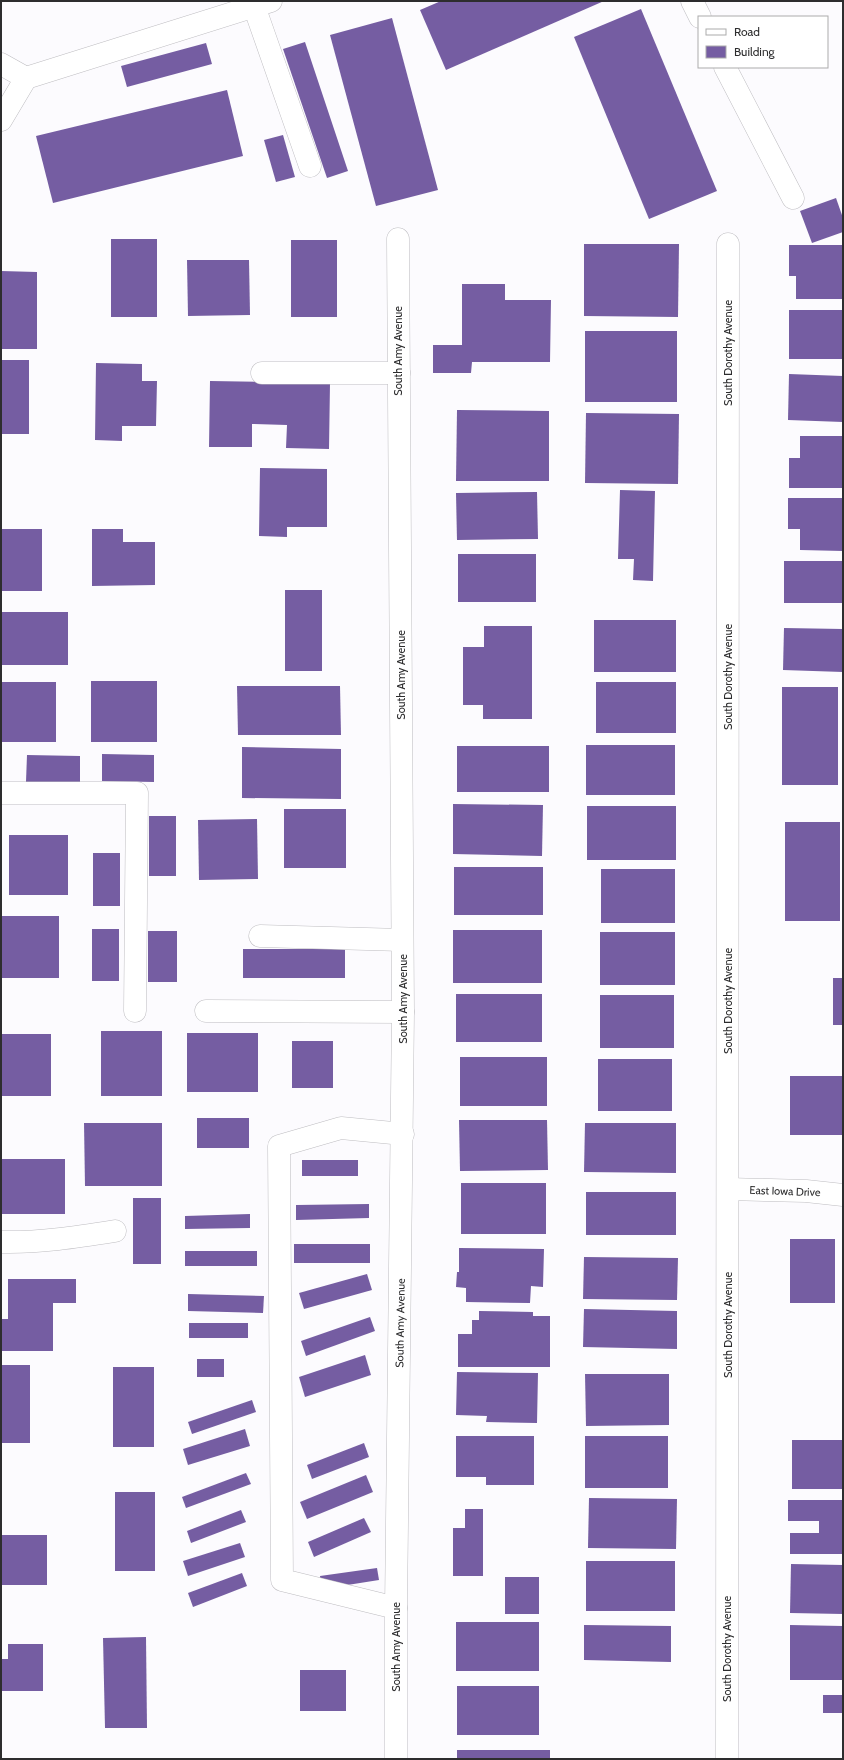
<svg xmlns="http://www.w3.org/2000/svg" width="844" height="1760" font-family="Cabin,sans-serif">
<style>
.building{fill:#755da2}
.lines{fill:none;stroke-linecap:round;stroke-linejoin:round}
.minor-casing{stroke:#bebdc1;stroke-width:23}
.minor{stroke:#fff;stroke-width:22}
.labels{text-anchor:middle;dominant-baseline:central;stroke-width:4;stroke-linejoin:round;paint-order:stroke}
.street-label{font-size:11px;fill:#2d2d2e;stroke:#fff}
</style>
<rect width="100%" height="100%" fill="#fcfbfe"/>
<!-- building -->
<g class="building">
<polygon points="441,1 604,1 446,70 420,10"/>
<polygon points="641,9 717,191 649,219 574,37"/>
<polygon points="392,18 438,190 376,206 330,35"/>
<polygon points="305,42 348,171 327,178 283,49"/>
<polygon points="206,43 212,64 127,87 121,66"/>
<polygon points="227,90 243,156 53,203 36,136"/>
<polygon points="283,135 295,177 276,182 264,140"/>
<polygon points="836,198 843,218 843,232 812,243 800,211"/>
<rect x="111" y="239" width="46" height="78"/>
<rect x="291" y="240" width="46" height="77"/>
<polygon points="584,244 679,244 678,317 584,316"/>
<polygon points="789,245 843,245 843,299 796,299 796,276 789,276"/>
<polygon points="187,260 249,260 250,315 188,316"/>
<polygon points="1,271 37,272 37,349 1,349"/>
<polygon points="462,284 505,284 505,300 551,300 550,362 472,362 471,373 433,373 433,345 462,345"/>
<rect x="789" y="310" width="54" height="49"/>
<rect x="585" y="331" width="92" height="71"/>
<rect x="1" y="360" width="28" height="74"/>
<polygon points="96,363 142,364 142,381 157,381 156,426 122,426 122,441 95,440"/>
<polygon points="789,374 843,376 843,422 788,420"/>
<polygon points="210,381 330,383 329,449 286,448 287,425 252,424 252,447 209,447"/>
<polygon points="457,410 549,411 549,481 456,481"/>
<polygon points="586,413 679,414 678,484 585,483"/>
<polygon points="800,436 843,436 843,488 789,488 789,458 800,458"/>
<polygon points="260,468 327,469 327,527 287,527 287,537 259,536"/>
<polygon points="620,490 655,491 653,581 633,580 634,559 618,559"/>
<polygon points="537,492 538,539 457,540 456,493"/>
<polygon points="788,498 843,498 843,551 800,550 800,529 788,529"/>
<rect x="1" y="529" width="41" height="62"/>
<polygon points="92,529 123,529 123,542 155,542 155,585 92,586"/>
<rect x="458" y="554" width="78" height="48"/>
<rect x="784" y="561" width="59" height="42"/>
<rect x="285" y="590" width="37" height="81"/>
<rect x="1" y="612" width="67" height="53"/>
<rect x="594" y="620" width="82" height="52"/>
<polygon points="484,626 532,626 532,719 483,719 483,705 463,705 463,647 484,647"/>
<polygon points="784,628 843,629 843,672 783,670"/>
<rect x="91" y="681" width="66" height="61"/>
<rect x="1" y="682" width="55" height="60"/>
<rect x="596" y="682" width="80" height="51"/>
<polygon points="237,686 340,686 341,735 238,735"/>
<rect x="782" y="687" width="56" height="98"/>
<rect x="586" y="745" width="89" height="50"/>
<rect x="457" y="746" width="92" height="46"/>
<polygon points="242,747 341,749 341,799 242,798"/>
<polygon points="102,754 154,755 154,782 102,781"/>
<polygon points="27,755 80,756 80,783 26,782"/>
<polygon points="453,804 543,805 542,856 453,854"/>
<rect x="587" y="806" width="89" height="54"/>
<rect x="284" y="809" width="62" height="59"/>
<rect x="149" y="816" width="27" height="60"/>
<polygon points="257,819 258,879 199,880 198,820"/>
<rect x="785" y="822" width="55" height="99"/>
<rect x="9" y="835" width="59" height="60"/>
<rect x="93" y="853" width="27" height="53"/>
<rect x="454" y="867" width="89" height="48"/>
<rect x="601" y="869" width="74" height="54"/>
<rect x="1" y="916" width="58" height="62"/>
<rect x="92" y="929" width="27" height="52"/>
<rect x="453" y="930" width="89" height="53"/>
<rect x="148" y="931" width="29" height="51"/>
<rect x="600" y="932" width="75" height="53"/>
<rect x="243" y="949" width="102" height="29"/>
<rect x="833" y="978" width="10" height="47"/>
<rect x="456" y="994" width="86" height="48"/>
<rect x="600" y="995" width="74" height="53"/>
<rect x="101" y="1031" width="61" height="65"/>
<rect x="187" y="1033" width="71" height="59"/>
<rect x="1" y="1034" width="50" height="62"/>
<rect x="292" y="1041" width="41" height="47"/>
<rect x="460" y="1057" width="87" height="49"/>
<rect x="598" y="1059" width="74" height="52"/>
<rect x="790" y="1076" width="53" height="59"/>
<rect x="197" y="1118" width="52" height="30"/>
<polygon points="459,1120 547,1120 548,1170 460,1171"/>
<polygon points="84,1123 162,1123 162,1186 85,1186"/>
<polygon points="585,1123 676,1123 676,1173 584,1172"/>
<rect x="1" y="1159" width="64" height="55"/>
<rect x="302" y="1160" width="56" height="16"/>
<rect x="461" y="1183" width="85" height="51"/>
<rect x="586" y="1192" width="90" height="43"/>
<rect x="133" y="1198" width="28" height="66"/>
<polygon points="369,1204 369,1218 296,1220 296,1205"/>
<polygon points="250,1214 250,1228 185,1229 185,1216"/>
<rect x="790" y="1239" width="45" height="64"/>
<rect x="294" y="1244" width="76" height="19"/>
<polygon points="459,1248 544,1249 543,1287 531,1286 530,1303 466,1302 466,1288 456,1287 457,1272 459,1272"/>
<rect x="185" y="1251" width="72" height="15"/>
<polygon points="584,1257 678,1258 677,1300 583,1299"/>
<polygon points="367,1274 372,1290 304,1309 299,1293"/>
<polygon points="8,1279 76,1279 76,1303 53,1303 53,1351 1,1351 1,1319 8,1319"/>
<polygon points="188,1294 264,1296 263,1313 188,1311"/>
<polygon points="584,1309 677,1311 677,1349 583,1347"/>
<polygon points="479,1311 533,1312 533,1316 550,1316 550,1367 458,1367 458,1334 472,1334 472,1320 479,1320"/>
<polygon points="370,1317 375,1331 306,1356 301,1341"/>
<rect x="189" y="1323" width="59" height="15"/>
<polygon points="365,1355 371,1375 305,1397 299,1377"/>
<rect x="197" y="1359" width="27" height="18"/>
<rect x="1" y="1365" width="29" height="78"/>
<rect x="113" y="1367" width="41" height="80"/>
<polygon points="457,1372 538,1373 537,1423 486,1422 487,1416 456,1415"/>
<polygon points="585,1374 669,1374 669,1425 586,1426"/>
<polygon points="252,1400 256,1412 192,1434 188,1422"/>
<polygon points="245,1429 250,1446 188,1465 183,1449"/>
<polygon points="456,1436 534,1436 534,1485 486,1485 486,1477 456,1477"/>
<rect x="585" y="1436" width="83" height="52"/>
<rect x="792" y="1440" width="51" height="49"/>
<polygon points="364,1443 369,1457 312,1479 307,1465"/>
<polygon points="246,1473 251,1484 186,1508 182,1497"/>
<polygon points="366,1475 373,1492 307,1519 300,1502"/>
<rect x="115" y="1492" width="40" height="79"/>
<polygon points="589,1498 677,1499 676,1549 588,1548"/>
<polygon points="788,1500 843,1500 843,1554 790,1554 790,1533 819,1533 819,1521 788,1521"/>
<polygon points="465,1509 483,1509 483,1576 453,1576 453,1528 465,1528"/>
<polygon points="241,1510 246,1522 191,1543 187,1531"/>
<polygon points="364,1518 371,1532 314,1557 308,1542"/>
<rect x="1" y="1535" width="46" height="50"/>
<polygon points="240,1543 245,1557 188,1576 183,1561"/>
<rect x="586" y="1561" width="89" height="50"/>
<polygon points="791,1564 843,1565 843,1614 790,1613"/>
<polygon points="377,1568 379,1580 322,1589 320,1576"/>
<polygon points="242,1573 247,1586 193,1607 188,1593"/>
<rect x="505" y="1577" width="34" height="37"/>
<rect x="456" y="1622" width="83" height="49"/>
<polygon points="584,1625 671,1626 671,1662 584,1660"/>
<polygon points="790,1625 843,1626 843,1680 790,1680"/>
<polygon points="146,1637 147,1728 105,1728 103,1638"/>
<polygon points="8,1644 43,1644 43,1691 1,1691 1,1659 8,1659"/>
<rect x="300" y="1670" width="46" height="41"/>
<rect x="457" y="1686" width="82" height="49"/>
<rect x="823" y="1695" width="20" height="18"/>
<rect x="457" y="1750" width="93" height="9"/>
</g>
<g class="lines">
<defs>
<g id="minor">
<polyline points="692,1 700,17"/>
<polyline points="254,6 310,166"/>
<polyline points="1,64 26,78 271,1"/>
<polyline points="725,67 793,198"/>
<polyline points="1,120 26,78"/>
<polyline points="262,373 399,373"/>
<polyline points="1,793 137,793 135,1011"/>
<polyline points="260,936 402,940"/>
<polyline points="206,1011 403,1012"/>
<polyline points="728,1189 806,1191 843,1195"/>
<path d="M1,1242C39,1243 77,1237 115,1231"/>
<polyline points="396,1608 282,1580 279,1146 341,1128 403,1134"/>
<polyline points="396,1759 396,1608 403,1012 398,239"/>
<polyline points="727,1759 728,244"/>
</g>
</defs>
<!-- minor casing -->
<use href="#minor" class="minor-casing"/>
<!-- minor -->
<use href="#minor" class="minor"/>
</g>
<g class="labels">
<!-- street labels -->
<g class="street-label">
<text transform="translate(398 351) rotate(-90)">South Amy Avenue</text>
<text transform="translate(728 353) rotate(-90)">South Dorothy Avenue</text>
<text transform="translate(401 675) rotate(-90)">South Amy Avenue</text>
<text transform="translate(728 677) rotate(-90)">South Dorothy Avenue</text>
<text transform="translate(403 999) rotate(-90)">South Amy Avenue</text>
<text transform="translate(728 1001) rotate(-90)">South Dorothy Avenue</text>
<text transform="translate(785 1191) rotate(2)">East Iowa Drive</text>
<text transform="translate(400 1323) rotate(-89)">South Amy Avenue</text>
<text transform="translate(728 1325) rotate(-90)">South Dorothy Avenue</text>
<text transform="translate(396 1647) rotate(-90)">South Amy Avenue</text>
<text transform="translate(727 1649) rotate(-90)">South Dorothy Avenue</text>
</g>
</g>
<!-- border -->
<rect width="844" height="1760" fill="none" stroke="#2d2d2e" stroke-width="4"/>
<!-- legend -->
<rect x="698" y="16" width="130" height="52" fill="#ffffff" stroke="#ababab"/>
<rect x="706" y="29" width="20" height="6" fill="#ffffff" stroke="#ababab"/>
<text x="734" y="36" font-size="12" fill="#2d2d2e">Road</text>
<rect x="706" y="46" width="20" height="12" fill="#755da2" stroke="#ababab"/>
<text x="734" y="56" font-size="12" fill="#2d2d2e">Building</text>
</svg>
